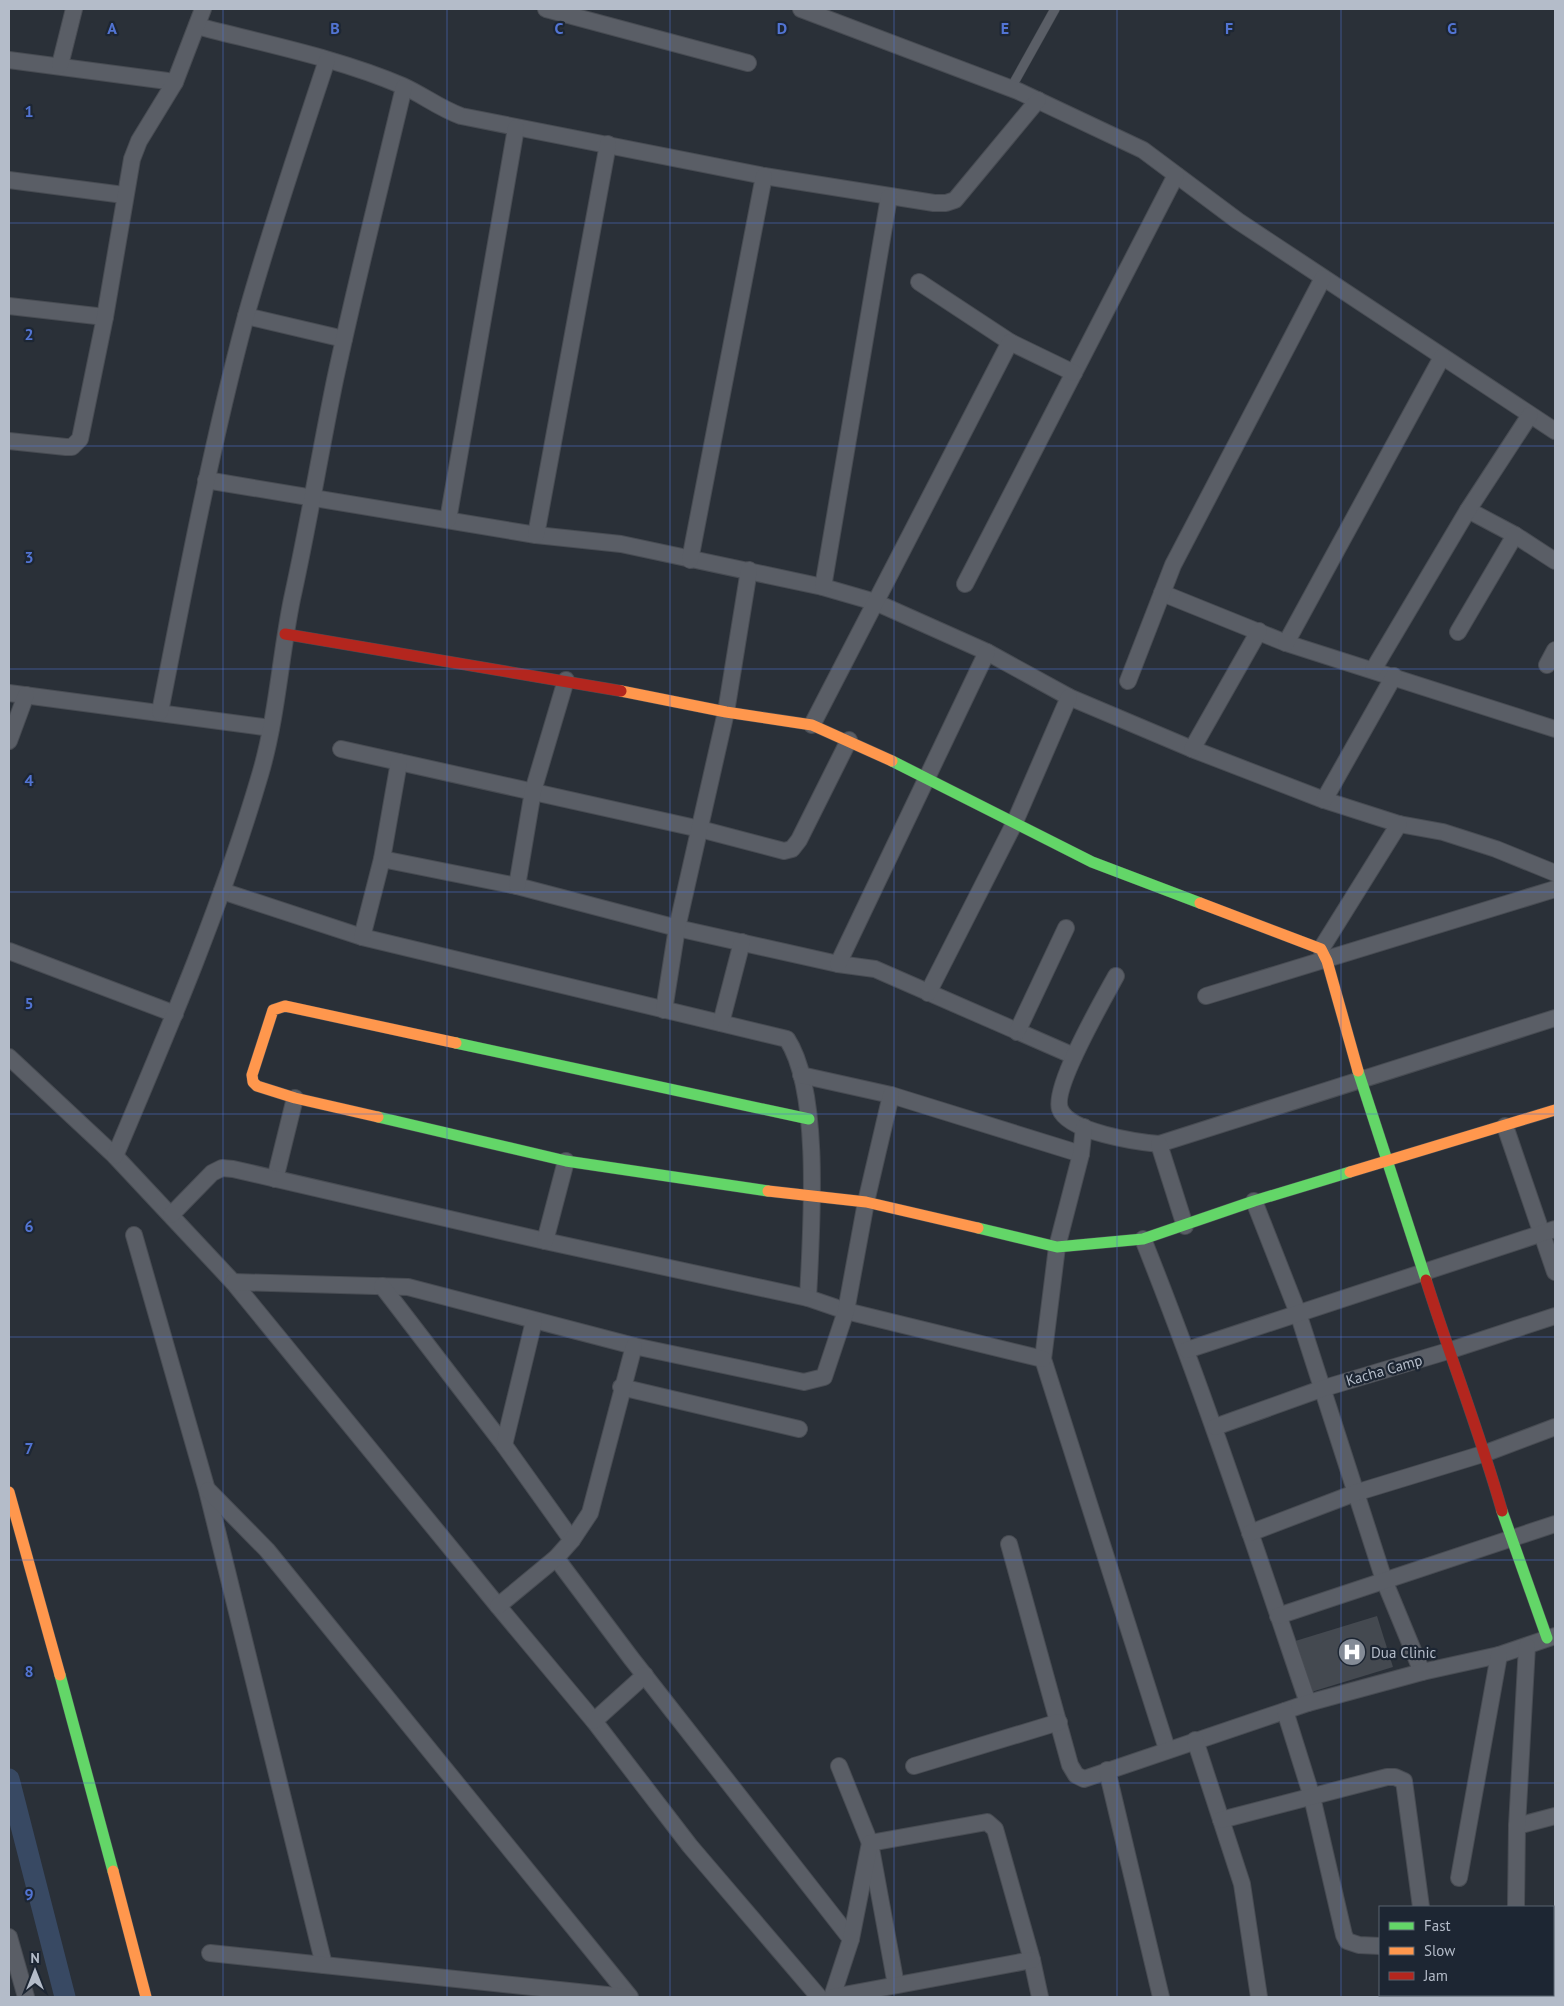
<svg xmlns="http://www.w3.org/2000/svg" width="1564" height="2006" font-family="'PT Sans',sans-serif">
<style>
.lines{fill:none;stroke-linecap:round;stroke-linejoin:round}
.canal{stroke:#384963;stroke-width:21}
.building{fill:#444950}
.lane-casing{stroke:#484c53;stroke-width:10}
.street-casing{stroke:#484c53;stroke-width:18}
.fast-casing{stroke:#484c53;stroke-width:12}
.slow-casing{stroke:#484c53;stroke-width:12}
.jam-casing{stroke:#484c53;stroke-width:12}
.lane{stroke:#5a5e66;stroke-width:9}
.street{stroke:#5a5e66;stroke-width:16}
.fast{stroke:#63d668;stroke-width:11}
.slow{stroke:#ff974d;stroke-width:11}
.jam{stroke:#b3261e;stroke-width:11}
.grid{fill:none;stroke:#5274d3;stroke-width:1;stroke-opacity:0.55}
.labels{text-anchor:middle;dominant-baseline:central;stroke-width:4.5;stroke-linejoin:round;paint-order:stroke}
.street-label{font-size:15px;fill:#b4bcc9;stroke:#1d2633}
.poi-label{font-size:15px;fill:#b4bcc9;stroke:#1d2633;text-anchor:start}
.grid-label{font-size:16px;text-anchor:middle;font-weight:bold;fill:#5274d3;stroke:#1d2633;stroke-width:4.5;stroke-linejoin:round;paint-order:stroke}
</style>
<rect width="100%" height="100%" fill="#2a3038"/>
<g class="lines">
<!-- canal -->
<polyline class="canal" points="9,1779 65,1997"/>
</g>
<!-- building -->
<polygon class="building" points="1377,1616 1393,1667 1308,1693 1292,1642"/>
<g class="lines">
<defs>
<polyline id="lane" points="1011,88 1055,9"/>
<g id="street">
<polyline points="546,9 748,63"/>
<polyline points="801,9 1018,91 1143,150 1238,221 1555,431"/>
<path d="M197,26C265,44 338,58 403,86C423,95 439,108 461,116L764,176L934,203H946L955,200L1038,100"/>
<polyline points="9,60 175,82"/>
<polyline points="60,65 74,9"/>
<polyline points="9,180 124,195"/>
<polyline points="919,282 1010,342"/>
<polyline points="9,306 105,317"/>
<polyline points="246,316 344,339"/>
<polyline points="9,441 66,447 72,447 80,439 105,317 132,159 139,141 175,82 203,9"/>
<polyline points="206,480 536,535 621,544 823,587 875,602 987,652 1069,697 1192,749 1324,800 1399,824 1443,832 1496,849 1555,873"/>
<polyline points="1468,510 1515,535 1555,561"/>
<polyline points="448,520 516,128"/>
<polyline points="536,535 608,144"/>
<polyline points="690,560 764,176"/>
<polyline points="965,584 1176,175"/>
<polyline points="823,587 889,197"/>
<polyline points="1162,593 1286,643 1555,729"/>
<polyline points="1458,632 1515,535"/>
<polyline points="1286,643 1442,357"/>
<polyline points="1547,665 1555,650"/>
<polyline points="1373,670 1468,510 1530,415"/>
<polyline points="1128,681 1173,565 1323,278"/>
<polyline points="9,693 271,728"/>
<path d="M160,712C186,579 211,447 246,316C270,230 299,145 327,60"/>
<polyline points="812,725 1010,342 1074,373"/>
<polyline points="9,741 26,695"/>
<polyline points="341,749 700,829 784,851 792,849 799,840 849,740"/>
<polyline points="1192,749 1259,631"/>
<polyline points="1324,800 1394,676"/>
<polyline points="382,859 517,886 677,928 838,964 875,969 1074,1056"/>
<polyline points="517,886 533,791 566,680"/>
<path d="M222,891L362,937L787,1039C822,1093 811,1233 808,1298"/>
<polyline points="362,937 382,859 399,762"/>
<polyline points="1321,949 1399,824"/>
<polyline points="9,951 175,1014"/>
<polyline points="838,964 987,652"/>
<path d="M1116,976C1104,998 1052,1088 1060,1109C1068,1132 1137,1142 1159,1144L1555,1018"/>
<polyline points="928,993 1014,824 1069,697"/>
<polyline points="1206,996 1555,889"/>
<polyline points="664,1010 677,928 726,712 749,570"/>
<polyline points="721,1023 742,942"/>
<polyline points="1017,1032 1066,928"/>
<polyline points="9,1057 115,1156 233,1282 498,1606 594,1721 690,1846 819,1997"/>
<polyline points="801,1075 891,1095 1081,1154"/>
<polyline points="1505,1126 1555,1272"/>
<polyline points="1084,1127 1081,1154 1057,1247 1043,1359 1167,1749"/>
<polyline points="1159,1144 1185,1226"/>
<path d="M115,1156C168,1031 222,905 260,775C277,718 280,658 292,599C308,527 320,453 335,380C356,282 381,184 404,87"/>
<polyline points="275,1179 295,1098"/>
<polyline points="1254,1201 1298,1313 1384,1580 1422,1672"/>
<polyline points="171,1215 212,1173 222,1168 233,1169 545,1241 808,1298 846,1311 1043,1359"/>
<polyline points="134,1235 207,1490 324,1965"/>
<path d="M1143,1239C1204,1392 1255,1547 1308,1703"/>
<polyline points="545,1241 566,1161"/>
<polyline points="233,1282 408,1287 634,1346 804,1382 824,1377 846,1311 866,1202 891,1095"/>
<polyline points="382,1286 504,1445 572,1540"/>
<polyline points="1187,1350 1555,1229"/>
<polyline points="621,1387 799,1429"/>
<polyline points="1215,1427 1321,1389 1448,1351 1555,1316"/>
<polyline points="504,1445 534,1321"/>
<polyline points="208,1490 267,1550 630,1997"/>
<polyline points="1250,1533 1355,1493 1486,1453 1555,1427"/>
<polyline points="1009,1544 1070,1765 1076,1775 1084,1779 1308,1703 1422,1672 1499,1655 1555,1636"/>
<polyline points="556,1558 631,1658 851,1939"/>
<polyline points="498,1606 556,1558 572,1540 590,1513 634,1346"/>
<polyline points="1278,1616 1555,1524"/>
<polyline points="1285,1711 1312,1797 1344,1935 1347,1941 1359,1945 1380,1946"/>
<polyline points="594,1721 645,1675"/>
<polyline points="1195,1740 1242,1884 1259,1997"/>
<polyline points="839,1766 870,1843 896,1985"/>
<polyline points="914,1766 1059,1722"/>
<polyline points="1107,1770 1161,1997"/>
<polyline points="1221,1820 1387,1777 1395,1777 1404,1781 1421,1907"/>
<polyline points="1517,1826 1555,1816"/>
<polyline points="1459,1878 1499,1655"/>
<polyline points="1516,1907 1517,1826 1527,1646"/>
<polyline points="9,1937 26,1997"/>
<polyline points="1553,1940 1555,1939"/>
<polyline points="210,1953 626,1997"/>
<polyline points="1522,1995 1523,1997"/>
<polyline points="832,1997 851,1939 870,1843 987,1822 995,1829 1032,1960 1040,1997"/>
<polyline points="833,1997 1032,1960"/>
</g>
<g id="fast">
<polyline points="892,761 1092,862 1200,903"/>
<polyline points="456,1043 809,1119"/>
<polyline points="1358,1071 1426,1280"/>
<polyline points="378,1117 566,1161 768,1191"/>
<polyline points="978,1228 1057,1247 1143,1239 1254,1201 1350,1172"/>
<polyline points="1502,1511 1547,1638"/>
<polyline points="60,1675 113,1871"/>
</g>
<g id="slow">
<polyline points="621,691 726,712 812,725 892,761"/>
<polyline points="1200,903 1321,949 1327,961 1358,1071"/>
<polyline points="378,1117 295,1098 257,1086 253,1082 252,1075 273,1010 285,1006 456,1043"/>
<polyline points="1350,1172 1555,1110"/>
<polyline points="768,1191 866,1202 978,1228"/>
<polyline points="9,1492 60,1675"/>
<polyline points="113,1871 146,1997"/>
</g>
<g id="jam">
<polyline points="285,634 621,691"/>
<path d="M1426,1280C1450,1357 1480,1433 1502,1511"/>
</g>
</defs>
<!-- lane casing -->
<use href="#lane" class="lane-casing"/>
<!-- street casing -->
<use href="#street" class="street-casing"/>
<!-- fast casing -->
<use href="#fast" class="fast-casing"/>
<!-- slow casing -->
<use href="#slow" class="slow-casing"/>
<!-- jam casing -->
<use href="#jam" class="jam-casing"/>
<!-- lane -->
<use href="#lane" class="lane"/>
<!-- street -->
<use href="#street" class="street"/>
<!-- fast -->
<use href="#fast" class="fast"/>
<!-- slow -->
<use href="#slow" class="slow"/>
<!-- jam -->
<use href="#jam" class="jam"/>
</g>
<!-- grid -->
<path class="grid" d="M223,9V1997M447,9V1997M670,9V1997M894,9V1997M1117,9V1997M1341,9V1997M9,223H1555M9,446H1555M9,669H1555M9,892H1555M9,1114H1555M9,1337H1555M9,1560H1555M9,1783H1555"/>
<!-- icons -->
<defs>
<symbol id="hospital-disc" viewBox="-11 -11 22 22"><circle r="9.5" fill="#848b96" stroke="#1d2633"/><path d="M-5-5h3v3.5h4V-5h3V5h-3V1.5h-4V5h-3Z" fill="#fff"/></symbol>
</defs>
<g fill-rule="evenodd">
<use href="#hospital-disc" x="1336" y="1636" width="32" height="32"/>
</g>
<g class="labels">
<!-- street labels -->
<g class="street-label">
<text transform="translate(1384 1370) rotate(-16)">Kacha Camp</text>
</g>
<!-- poi labels -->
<g class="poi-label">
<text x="1371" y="1652">Dua Clinic</text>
</g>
</g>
<g class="grid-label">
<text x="112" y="34">A</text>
<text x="335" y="34">B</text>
<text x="559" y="34">C</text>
<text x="782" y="34">D</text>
<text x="1005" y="34">E</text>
<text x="1229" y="34">F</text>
<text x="1452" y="34">G</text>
<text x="29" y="117">1</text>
<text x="29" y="340">2</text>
<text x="29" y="563">3</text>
<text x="29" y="786">4</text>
<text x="29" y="1009">5</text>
<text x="29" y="1232">6</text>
<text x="29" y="1454">7</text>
<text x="29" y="1677">8</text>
<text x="29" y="1900">9</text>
</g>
<!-- border -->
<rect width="1564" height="2006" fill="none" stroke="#b4bcc9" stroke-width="20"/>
<!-- legend -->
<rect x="1379" y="1906" width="175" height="90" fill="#1d2633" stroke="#59626f"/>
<rect x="1389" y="1922" width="25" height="8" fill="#63d668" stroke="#59626f"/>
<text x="1424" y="1931" font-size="15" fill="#b4bcc9">Fast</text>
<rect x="1389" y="1947" width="25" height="8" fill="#ff974d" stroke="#59626f"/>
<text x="1424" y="1956" font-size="15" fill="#b4bcc9">Slow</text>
<rect x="1389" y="1972" width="25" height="8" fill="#b3261e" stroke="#59626f"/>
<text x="1424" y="1981" font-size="15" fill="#b4bcc9">Jam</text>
<!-- north arrow -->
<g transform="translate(35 1971)" stroke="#1d2633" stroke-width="4" paint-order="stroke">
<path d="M0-4L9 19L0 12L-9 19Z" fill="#b4bcc9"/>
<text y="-8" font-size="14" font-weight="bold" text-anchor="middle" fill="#b4bcc9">N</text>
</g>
</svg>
